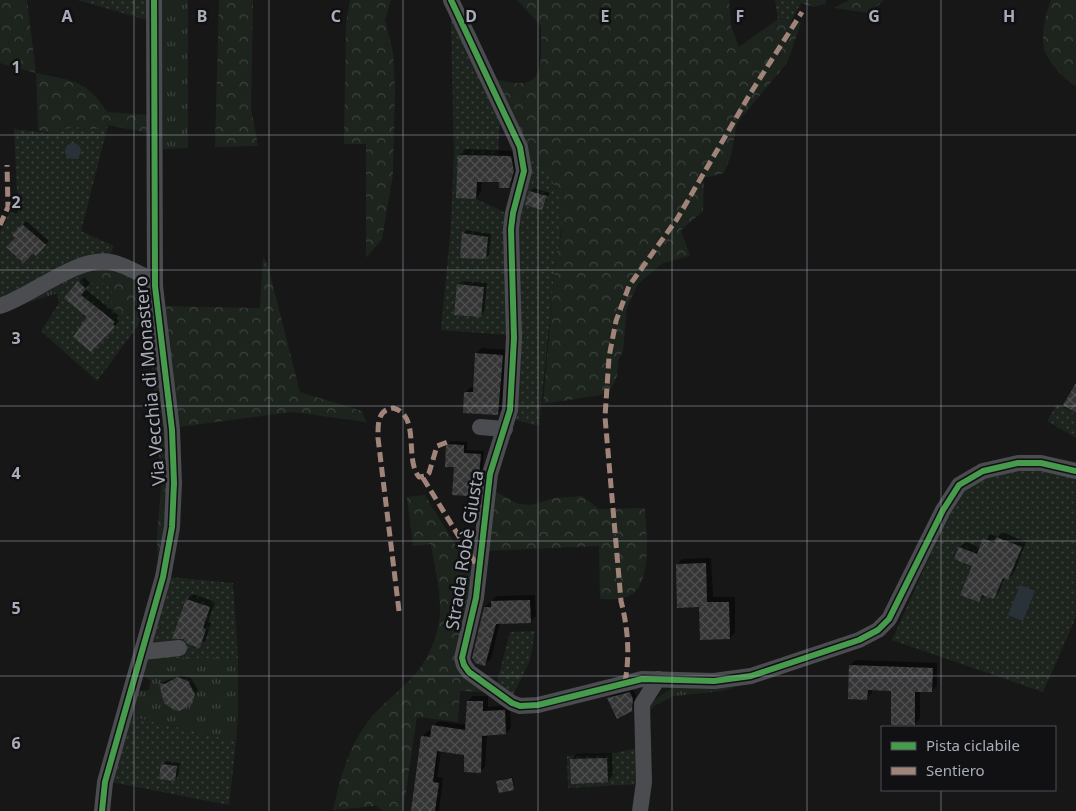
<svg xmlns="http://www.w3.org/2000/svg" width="1076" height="811" font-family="'Noto Sans',sans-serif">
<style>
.grass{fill:url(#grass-tufts)}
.forest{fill:url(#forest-crowns)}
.garden{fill:url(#garden-dots)}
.water{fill:#2a3239}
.shadow{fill:#0007}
.building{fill:url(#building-cross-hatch)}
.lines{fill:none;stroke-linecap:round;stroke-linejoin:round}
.minor{stroke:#4b4c50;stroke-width:16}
.quiet{stroke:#a18479;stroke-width:5;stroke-dasharray:10 5;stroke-linecap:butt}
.cycleway-casing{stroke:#111113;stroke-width:9}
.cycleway{stroke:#469c4c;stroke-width:6}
.grid{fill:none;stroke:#a8adb8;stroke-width:1;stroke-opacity:0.55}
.labels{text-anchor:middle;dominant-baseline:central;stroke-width:5;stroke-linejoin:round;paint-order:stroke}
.street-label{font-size:18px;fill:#a8adb8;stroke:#111113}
.grid-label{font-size:16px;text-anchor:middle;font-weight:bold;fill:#a8adb8;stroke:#111113;stroke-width:5;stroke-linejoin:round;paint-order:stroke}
</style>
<defs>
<pattern id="grass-tufts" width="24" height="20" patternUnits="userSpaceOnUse" patternTransform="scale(1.25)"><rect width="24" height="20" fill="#1d241e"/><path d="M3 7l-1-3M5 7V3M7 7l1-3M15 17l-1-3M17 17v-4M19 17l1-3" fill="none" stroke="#3b413d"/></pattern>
<pattern id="forest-crowns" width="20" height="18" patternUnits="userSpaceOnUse" patternTransform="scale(1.25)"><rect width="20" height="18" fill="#1d241e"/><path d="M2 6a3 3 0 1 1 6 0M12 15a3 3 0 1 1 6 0" fill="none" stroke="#3b413d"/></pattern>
<pattern id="garden-dots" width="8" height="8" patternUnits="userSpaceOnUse" patternTransform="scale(1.25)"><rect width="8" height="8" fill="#1d241e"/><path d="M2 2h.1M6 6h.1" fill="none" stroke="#3b413d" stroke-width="1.8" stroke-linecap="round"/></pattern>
<pattern id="building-cross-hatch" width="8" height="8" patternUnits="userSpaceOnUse" patternTransform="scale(1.25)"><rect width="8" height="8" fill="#353536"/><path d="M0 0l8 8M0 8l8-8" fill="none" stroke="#4f5051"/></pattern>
</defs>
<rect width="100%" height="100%" fill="#171717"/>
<!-- grass -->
<g class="grass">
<polygon points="162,0 188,0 188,148 163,149"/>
<polygon points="100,265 86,283 77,276 72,277 57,293 0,312 0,309 75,272"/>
<polygon points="147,658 238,658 238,717 236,741 129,716 137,691 149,690 151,681 142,675"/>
<polygon points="752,681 723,691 674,696 654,706 645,717 652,701 674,687"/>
</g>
<!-- forest -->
<g class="forest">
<path d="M0,0H27L36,73C72,81 86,79 107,112L148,115L149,133L108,125L92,130L81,127L68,128L55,134L38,130L36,73L0,63Z"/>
<polygon points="219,0 253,0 251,108 258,146 215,147"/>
<polygon points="350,0 391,0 385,20 393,52 395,87 393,175 382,239 366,258 366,144 344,144 346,24"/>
<path d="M517,0H729L731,26L739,47L778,19L801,23L787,63L737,123L731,155L724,173L704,178L703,211L681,230L690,256L663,263L638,284L627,308L623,351L618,361L617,377L611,388L601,395L543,404L556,256L562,231L538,161L529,151L493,78C547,95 541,67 541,26Z"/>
<polygon points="799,0 826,0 826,4 813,7 801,3"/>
<polygon points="849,0 884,0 870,13 834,8"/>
<path d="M1051,0H1076V86C1065,80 1049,63 1045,51C1040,37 1046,13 1051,0Z"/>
<polygon points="263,257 268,266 300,392 362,411 366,422 292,412 179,427 163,306 260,308"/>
<path d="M100,265L145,282L148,288C157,362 168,437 166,512C166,530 162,550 159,568C154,537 160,515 161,484C161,469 158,456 159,441L147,323L112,309V291L86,283Z"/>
<path d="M493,490L518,504L532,505L554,498L582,496L599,509L645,508C646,533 655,591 623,598C616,600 607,599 600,599L599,546L486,551Z"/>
<path d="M425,495L472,572L470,594L458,648L486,692L460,691L458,722L417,717L403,811H383L376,806L333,810C340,778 349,745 370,719C382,704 396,694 409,681C426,665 439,636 440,613C441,592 434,565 431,544L413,546L407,497Z"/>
</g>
<!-- garden -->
<g class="garden">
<polygon points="77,0 147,0 147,20"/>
<polygon points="775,0 799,0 801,3 791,21 778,19"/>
<polygon points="451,18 500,120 498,156 458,155 457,198 476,199 506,213 508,335 441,330 451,225 454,154"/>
<polygon points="108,125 81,231 114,246 108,259 0,303 0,232 10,212 18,214 14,129 55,134 68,128 81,127 92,130"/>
<path d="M529,151C562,186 568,210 556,256L539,426L516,420L521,356L519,220Z"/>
<polygon points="76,276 86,283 108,283 112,291 112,309 142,320 97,381 41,331 59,303 57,293 72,277"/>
<polygon points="1057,404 1076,414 1076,438 1047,421"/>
<polygon points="1024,468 1076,477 1076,617 1043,692 892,640 956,498 975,481"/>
<polygon points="170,577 233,583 238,658 147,658"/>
<polygon points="535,631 530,660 512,697 496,686 510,632"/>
<polygon points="129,716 236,741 229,805 111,782"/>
<polygon points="639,748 640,784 568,788 567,756 609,754"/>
</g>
<!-- water -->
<g class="water">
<circle cx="73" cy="151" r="8"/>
<polygon points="1020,585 1035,591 1023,621 1008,615"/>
</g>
<!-- shadow -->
<g class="shadow">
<polygon points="465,149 517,151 519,164 514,181 509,187 501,181 482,180 481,192 476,198 459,155"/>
<polygon points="534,188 550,193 542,209 527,204 530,191"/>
<polygon points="26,221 49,241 36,254 14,235"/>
<polygon points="466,230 491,234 489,255 486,258 463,234"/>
<polygon points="84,277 90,283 85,289 119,316 117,319 119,321 91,351 89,317 66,298"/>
<polygon points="462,281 487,283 484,313 480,316 458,285"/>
<polygon points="482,348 508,350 503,408 498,414 466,392 471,387 474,387 477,353"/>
<polygon points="451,441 467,442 467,450 484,451 481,484 478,487 472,487 468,495 447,445"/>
<polygon points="1002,532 1026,542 1014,573 1008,579 1005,577 999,592 994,598 985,595 979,601 973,565 956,558 960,547 966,542 981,548 990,534 998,537"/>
<polygon points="711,558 713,597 735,597 735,632 730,638 700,606 677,565 682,559"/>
<polygon points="193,594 215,602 208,622 211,623 205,641 199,647 187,599"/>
<polygon points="535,595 536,616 530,622 500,622 491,659 485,664 485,607 497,596"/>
<polygon points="856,660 937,663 937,686 931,691 920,691 920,718 915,724 892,690 872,689 872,693 867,698 850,665"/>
<polygon points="181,675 191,678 198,690 191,703 160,683"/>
<polygon points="633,690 636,695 635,706 631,710 609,698 612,695"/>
<polygon points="473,696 488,696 488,707 510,705 511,728 506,733 487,734 485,767 480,772 466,754 441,751 437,777 443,778 439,811 412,811 423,736 428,731 432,731 433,726 439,721 467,725 468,701"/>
<polygon points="612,753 613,775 608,781 571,760 576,754"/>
<polygon points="166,761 180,763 178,777 175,780 163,764"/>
<polygon points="513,777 514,788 497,781 499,780"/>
</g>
<!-- building -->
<g class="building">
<polygon points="458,155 511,156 514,171 509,188 499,188 499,182 477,182 476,199 456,198"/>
<polygon points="529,191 547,196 542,210 525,205"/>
<polygon points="22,224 46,245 36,256 33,253 24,263 6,247 15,238 12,235"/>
<polygon points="462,233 488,237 486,259 460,258"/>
<polygon points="78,281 86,289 81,295 115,322 113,324 115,327 91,352 73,337 87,317 64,298"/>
<polygon points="457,284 484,287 481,317 454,315"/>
<polygon points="475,353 503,355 498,415 463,413 464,392 473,392"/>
<polygon points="1076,383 1076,413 1063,405"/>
<polygon points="446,444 464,445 464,453 481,454 478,489 469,488 469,496 452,495 454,467 445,467"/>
<polygon points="996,537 1022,547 1008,580 1003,578 994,599 982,595 979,602 960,595 972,566 954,559 959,547 977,554 983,538 994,543"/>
<polygon points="706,563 707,602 729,602 730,639 700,640 699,607 677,608 676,564"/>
<polygon points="186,599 210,607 203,628 206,629 200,648 188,644 183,639 172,639"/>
<polygon points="530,600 531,623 496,624 485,666 475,663 472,658 484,607 491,607 491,601"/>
<polygon points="849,665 933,668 932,692 915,692 915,725 891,725 891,691 868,690 867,700 848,699"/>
<polygon points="177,677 188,681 195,694 192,704 179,711 174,710 164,703 159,683 165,684"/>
<polygon points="630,692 633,699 632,711 617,719 607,698"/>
<polygon points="467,701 483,701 483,711 505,710 506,734 482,736 481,773 464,772 464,755 437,751 433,782 439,783 435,811 411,811 421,736 430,737 432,725 465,730"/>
<polygon points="607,758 608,782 571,784 570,759"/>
<polygon points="161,764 177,766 175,781 159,779"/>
<polygon points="512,778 514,790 499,793 496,781"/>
</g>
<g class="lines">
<!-- minor -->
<g class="minor">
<polyline points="451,0 520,147 524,171 513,213 511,229 514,338 510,410 490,474 476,598 462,658 464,665 469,672 512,703 520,706 538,705 642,679 714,681 751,676 859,640 878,630 889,619 943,510 959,485 983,471 1018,463 1041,463 1076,471"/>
<path d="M0,306C31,296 79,255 111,262C126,265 141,275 155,281"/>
<polyline points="480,427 505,429"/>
<polyline points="142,652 179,648"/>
<polyline points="102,811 105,782 163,577 172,527 174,483 172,430 155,286 154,0"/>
<polyline points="640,811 644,782 642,704 658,679"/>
</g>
<!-- quiet -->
<g class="quiet">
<polyline points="0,225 8,207 7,165"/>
<polyline points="423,478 479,569"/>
<path d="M399,611L378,438C378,425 377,410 393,408C421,415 404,459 419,477L426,476L429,473L437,446L450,441"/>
<path d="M625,682C630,655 628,628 621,601L605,417L609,357L616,321L629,286L677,219L750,94L802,12"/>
</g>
<defs>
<g id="cycleway">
<polyline points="451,0 520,147 524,171 513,213 511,229 514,338 510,410 490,474 476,598 462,658 464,665 469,672 512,703 520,706 538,705 642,679 714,681 751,676 859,640 878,630 889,619 943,510 959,485 983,471 1018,463 1041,463 1076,471"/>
<polyline points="102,811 105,782 163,577 172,527 174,483 172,430 155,286 154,0"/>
</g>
</defs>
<!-- cycleway casing -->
<use href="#cycleway" class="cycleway-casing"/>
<!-- cycleway -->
<use href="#cycleway" class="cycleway"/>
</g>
<!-- grid -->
<path class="grid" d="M134,0V811M269,0V811M403,0V811M538,0V811M672,0V811M807,0V811M941,0V727M0,135H1076M0,270H1076M0,406H1076M0,541H1076M0,676H1076M941,790V811"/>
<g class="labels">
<!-- street labels -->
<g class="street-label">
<text transform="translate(149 381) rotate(-95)">Via Vecchia di Monastero</text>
<text transform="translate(464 550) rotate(-81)">Strada Robè Giusta</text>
</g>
</g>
<g class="grid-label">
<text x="67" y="22">A</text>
<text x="202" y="22">B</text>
<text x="336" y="22">C</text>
<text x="471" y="22">D</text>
<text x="605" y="22">E</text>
<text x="740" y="22">F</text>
<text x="874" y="22">G</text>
<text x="1009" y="22">H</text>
<text x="16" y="73">1</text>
<text x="16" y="208">2</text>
<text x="16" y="344">3</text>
<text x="16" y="479">4</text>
<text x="16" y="614">5</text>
<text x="16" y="749">6</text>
</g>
<!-- legend -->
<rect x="881" y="726" width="175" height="65" fill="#111113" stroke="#4d4f55"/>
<rect x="891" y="742" width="25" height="8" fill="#469c4c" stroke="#4d4f55"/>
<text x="926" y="751" font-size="15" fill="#a8adb8">Pista ciclabile</text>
<rect x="891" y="767" width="25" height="8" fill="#a18479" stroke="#4d4f55"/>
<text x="926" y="776" font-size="15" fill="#a8adb8">Sentiero</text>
</svg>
